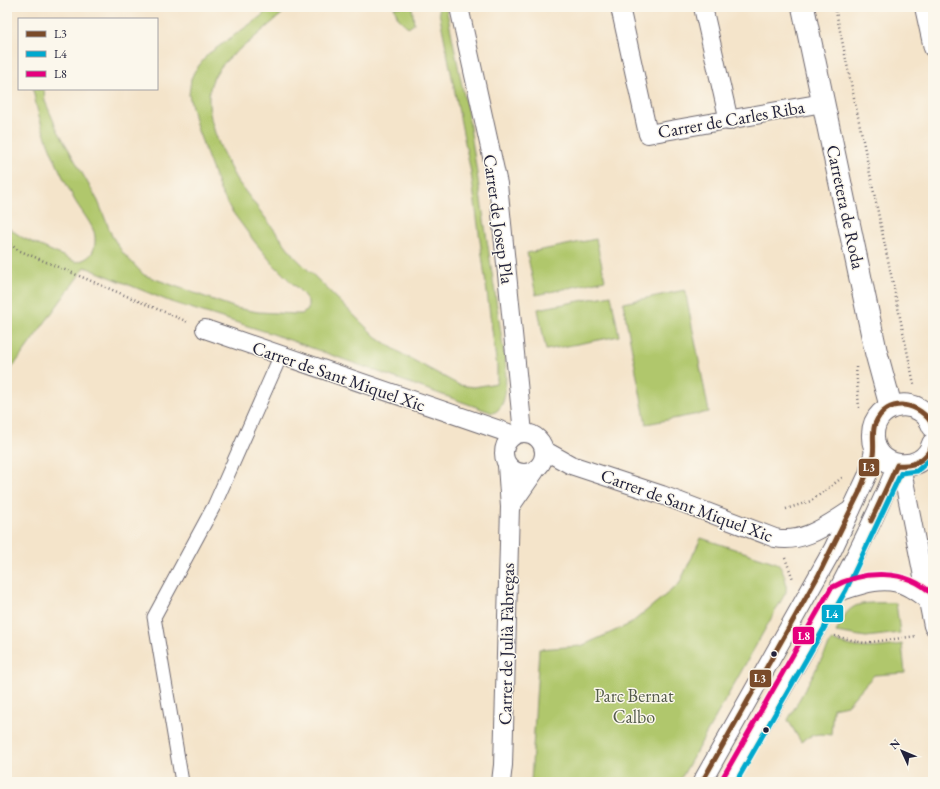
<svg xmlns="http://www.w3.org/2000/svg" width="940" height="789" font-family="'EB Garamond',serif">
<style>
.green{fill:#b0c76c;stroke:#697454}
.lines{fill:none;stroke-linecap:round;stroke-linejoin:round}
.pedestrian-casing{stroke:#6c666d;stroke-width:15}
.minor-casing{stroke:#6c666d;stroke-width:20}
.tertiary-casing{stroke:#6c666d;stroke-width:24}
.path{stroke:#6c666d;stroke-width:2.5;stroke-dasharray:1 3;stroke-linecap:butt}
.pedestrian{stroke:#fff;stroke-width:13}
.minor{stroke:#fff;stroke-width:18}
.tertiary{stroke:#fff;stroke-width:22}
.bus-1-casing{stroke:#fbf7ec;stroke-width:8}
.bus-2-casing{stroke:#fbf7ec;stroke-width:8}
.bus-3-casing{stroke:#fbf7ec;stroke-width:8}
.bus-1{stroke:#7a4b2a;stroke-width:5}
.bus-2{stroke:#00a9ce;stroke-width:5}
.bus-3{stroke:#e5007d;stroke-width:5}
.bus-dot{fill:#22223b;stroke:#fbf7ec;stroke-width:1.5}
.labels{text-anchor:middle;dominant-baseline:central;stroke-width:3;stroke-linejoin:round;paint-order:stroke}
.street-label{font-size:18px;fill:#22223b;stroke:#fbf7ec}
.park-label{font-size:18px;fill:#545c4c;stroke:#fbf7ec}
.line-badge{stroke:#fbf7ec;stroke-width:1.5}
.badge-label{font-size:11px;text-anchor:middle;font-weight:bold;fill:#fff}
</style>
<rect width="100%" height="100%" fill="#fbf7ec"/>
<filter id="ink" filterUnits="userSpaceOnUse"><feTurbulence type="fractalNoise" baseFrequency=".025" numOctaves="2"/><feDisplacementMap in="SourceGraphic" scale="8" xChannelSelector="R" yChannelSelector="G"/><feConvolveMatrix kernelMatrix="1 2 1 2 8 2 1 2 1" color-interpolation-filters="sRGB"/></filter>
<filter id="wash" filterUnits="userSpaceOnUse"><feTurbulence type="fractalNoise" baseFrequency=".012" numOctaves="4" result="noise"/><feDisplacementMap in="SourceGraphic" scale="16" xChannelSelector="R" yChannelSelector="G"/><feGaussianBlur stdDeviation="0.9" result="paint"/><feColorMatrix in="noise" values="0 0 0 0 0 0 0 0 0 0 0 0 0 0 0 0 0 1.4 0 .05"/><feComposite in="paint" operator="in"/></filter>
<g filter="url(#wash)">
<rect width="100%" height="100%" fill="#f4e4ca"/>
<!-- green -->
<g class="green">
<path d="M271,7H290C276,19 262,31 248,43C237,51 225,60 217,72C196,102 221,151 236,179L294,256L377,338L402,354L459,385L474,387L497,383V367L471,173L438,7H446L469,120L506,366C505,379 509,407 493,413L270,333L171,302L85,267L7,375V227L23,238L76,262C90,259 96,252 95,237C95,226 78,208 73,197C55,163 39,127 33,89H44L45,101L57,129L98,201L112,236L123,253L144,275L236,308L258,312L295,314H302L308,310V301L302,293L273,264L254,241L231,210L220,190L197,128L189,95L191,79L194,72L208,54L260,17Z"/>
<polygon points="394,7 412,7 414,23 409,28 398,18"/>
<polygon points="596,239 605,280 536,295 527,253"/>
<polygon points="685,290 709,412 646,424 623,303"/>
<polygon points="611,295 619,336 546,350 538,309"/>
<path d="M701,538L777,563C785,572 787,581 786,592L679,782H531L539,649L581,646L630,624L679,584Z"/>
<path d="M896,603L900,633L866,637L836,632C841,624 844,613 852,608C860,601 885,603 896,603Z"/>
<path d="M832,640C857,650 875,649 902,644L905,673L874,675L847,705L833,708L831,735C817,733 812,734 801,742L788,720Z"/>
</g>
</g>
<g filter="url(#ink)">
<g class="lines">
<defs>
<polyline id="pedestrian" points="182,782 154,617 214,506 281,355"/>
<g id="minor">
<polyline points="459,7 498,184 523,433"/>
<polyline points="620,7 648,134 823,103"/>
<polyline points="703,7 729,121"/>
<polyline points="924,7 933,48"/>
<polyline points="205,329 514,435"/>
<circle cx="524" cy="453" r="20"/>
<path d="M544,450L571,465L662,495L775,538C804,544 828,524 851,510"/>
<polyline points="901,466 933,626"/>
<polyline points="510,507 535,471"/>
<path d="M836,593C857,586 884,575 906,586C913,589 920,595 927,599"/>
<polyline points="501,782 503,765 510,507 507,465"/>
<polyline points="702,782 833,549 868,474 875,447"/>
<path d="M728,782C788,680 852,575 897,465"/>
</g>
<g id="tertiary">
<polyline points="803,7 876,352 891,407"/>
<path d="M933,426C922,395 874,400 873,434C871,470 923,477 933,444"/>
</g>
</defs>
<!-- pedestrian casing -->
<use href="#pedestrian" class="pedestrian-casing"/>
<!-- minor casing -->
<use href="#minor" class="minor-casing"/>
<!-- tertiary casing -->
<use href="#tertiary" class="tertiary-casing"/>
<!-- path -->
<g class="path">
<polyline points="835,7 914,384"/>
<polyline points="7,242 18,250 188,322"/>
<polyline points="856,367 859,408"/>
<polyline points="786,509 811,501 843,477"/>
<polyline points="785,558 793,579"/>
<polyline points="835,636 864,643 917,636"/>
</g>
<!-- pedestrian -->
<use href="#pedestrian" class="pedestrian"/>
<!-- minor -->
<use href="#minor" class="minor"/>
<!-- tertiary -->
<use href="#tertiary" class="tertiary"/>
<defs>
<g id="bus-1">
<path d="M871,521L897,465C914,467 926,460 933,444"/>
<path d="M702,782L818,576L859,493L872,460C876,448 871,435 875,424C887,395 921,402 933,426"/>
</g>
<polyline id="bus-2" points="736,782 846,590 901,473 917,471 933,457"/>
<path id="bus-3" d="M722,779L831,588C862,570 907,568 933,595"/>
</defs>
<!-- bus-1 casing -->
<use href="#bus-1" class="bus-1-casing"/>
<!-- bus-2 casing -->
<use href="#bus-2" class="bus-2-casing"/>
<!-- bus-3 casing -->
<use href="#bus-3" class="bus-3-casing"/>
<!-- bus-1 -->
<use href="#bus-1" class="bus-1"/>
<!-- bus-2 -->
<use href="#bus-2" class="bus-2"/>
<!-- bus-3 -->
<use href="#bus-3" class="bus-3"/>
</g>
</g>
<!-- markers -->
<g class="bus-dot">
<circle cx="774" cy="654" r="3.5"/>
<circle cx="766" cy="730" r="3.5"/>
</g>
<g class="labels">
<!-- street labels -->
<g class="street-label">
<text transform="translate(731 119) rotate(-10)">Carrer de Carles Riba</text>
<text transform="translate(846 207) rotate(78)">Carretera de Roda</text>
<text transform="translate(499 219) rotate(82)">Carrer de Josep Pla</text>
<text transform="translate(339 376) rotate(19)">Carrer de Sant Miquel Xic</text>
<text transform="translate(687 505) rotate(20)">Carrer de Sant Miquel Xic</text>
<text transform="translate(506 644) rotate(-89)">Carrer de Julià Fàbregas</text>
</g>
<!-- park labels -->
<g class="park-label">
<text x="634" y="695">Parc Bernat<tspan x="634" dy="21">Calbo</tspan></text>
</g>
</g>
<g class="line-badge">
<rect x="858" y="458" width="22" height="19" rx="4" fill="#7a4b2a"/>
<rect x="821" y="604" width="23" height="19" rx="4" fill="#00a9ce"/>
<rect x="792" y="626" width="23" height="19" rx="4" fill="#e5007d"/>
<rect x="749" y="669" width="23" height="19" rx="4" fill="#7a4b2a"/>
</g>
<g class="badge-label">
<text x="869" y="471">L3</text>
<text x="832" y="618">L4</text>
<text x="804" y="640">L8</text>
<text x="760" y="682">L3</text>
</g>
<!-- margin -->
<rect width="940" height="789" fill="none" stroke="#fbf7ec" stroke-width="24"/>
<!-- legend -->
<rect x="18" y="18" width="140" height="72" fill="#fbf7ec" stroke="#a4a2a5"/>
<rect x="26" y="31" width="20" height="6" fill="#7a4b2a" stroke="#a4a2a5"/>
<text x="54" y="38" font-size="12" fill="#22223b">L3</text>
<rect x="26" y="51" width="20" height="6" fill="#00a9ce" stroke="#a4a2a5"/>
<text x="54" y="58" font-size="12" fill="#22223b">L4</text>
<rect x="26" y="71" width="20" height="6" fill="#e5007d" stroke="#a4a2a5"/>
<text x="54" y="78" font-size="12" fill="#22223b">L8</text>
<!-- north arrow -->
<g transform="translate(902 751) rotate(314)" stroke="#fbf7ec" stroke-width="3" paint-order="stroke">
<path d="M0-3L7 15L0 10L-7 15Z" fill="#22223b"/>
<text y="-6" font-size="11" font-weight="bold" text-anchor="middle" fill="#22223b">N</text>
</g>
</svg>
